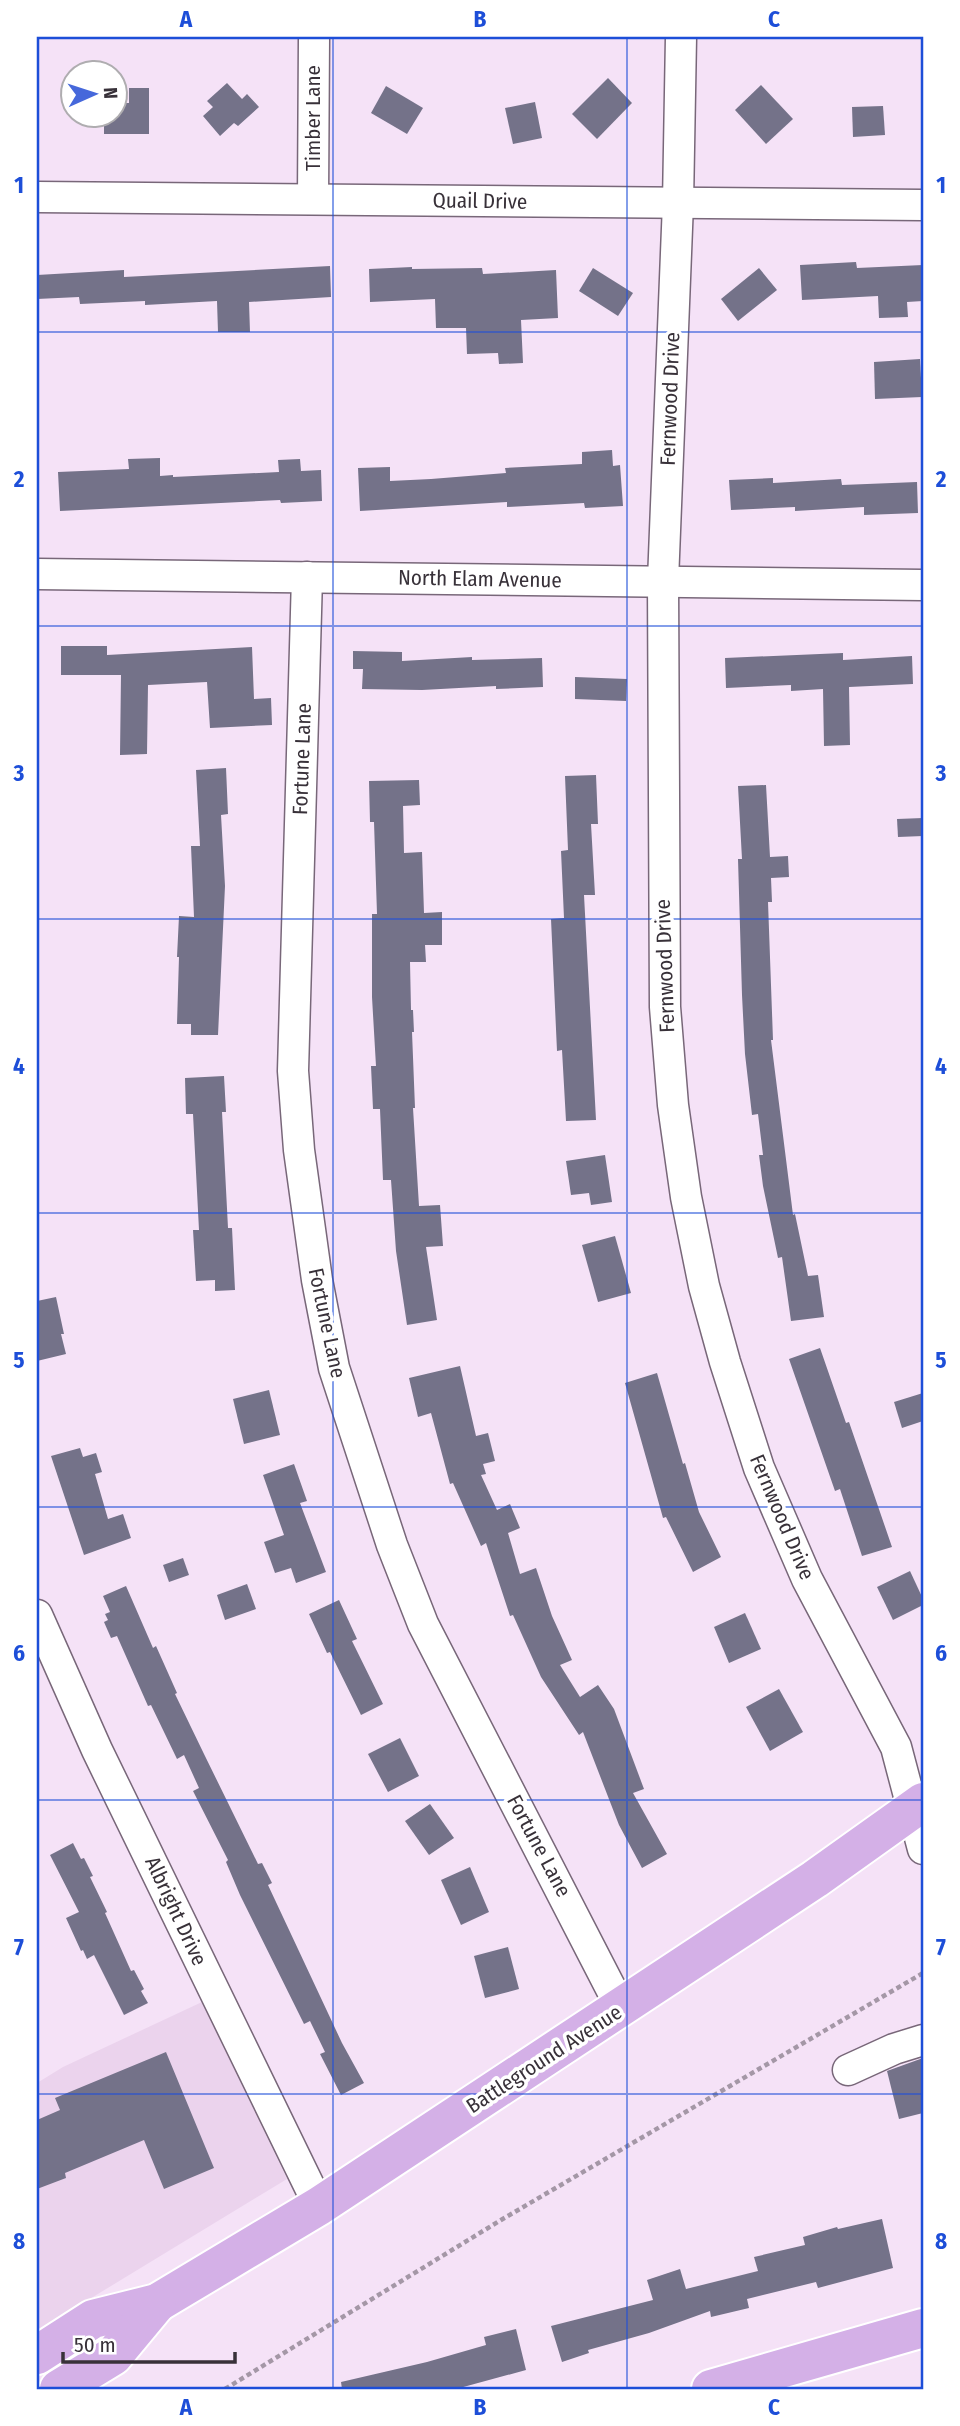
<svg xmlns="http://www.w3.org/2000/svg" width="960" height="2426" font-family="'Fira Sans Condensed',sans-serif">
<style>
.built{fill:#ebd3ed}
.building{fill:#747289}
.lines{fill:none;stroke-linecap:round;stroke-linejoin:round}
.minor-casing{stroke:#786779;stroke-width:33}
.major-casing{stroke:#fff;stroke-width:42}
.path{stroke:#a497a6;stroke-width:4.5;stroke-dasharray:5 3.5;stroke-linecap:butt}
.minor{stroke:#fff;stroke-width:30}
.major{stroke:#d4b0e7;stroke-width:38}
.grid{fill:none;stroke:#1d4ed8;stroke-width:2;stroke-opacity:0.55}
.labels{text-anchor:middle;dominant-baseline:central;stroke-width:7;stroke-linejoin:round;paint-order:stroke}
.street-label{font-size:21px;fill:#383139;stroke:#fff}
.neatline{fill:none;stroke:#1d4ed8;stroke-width:2.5}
.grid-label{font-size:23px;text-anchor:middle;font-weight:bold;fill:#1d4ed8}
</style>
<rect width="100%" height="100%" fill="#f5e2f7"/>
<!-- built -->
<polygon class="built" points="202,2002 287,2179 37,2331 37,2083 63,2067"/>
<!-- building -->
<g class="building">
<polygon points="608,78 632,103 597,139 572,114"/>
<polygon points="227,83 242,99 247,94 259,107 238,126 234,123 220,136 203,116 213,107 207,101"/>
<polygon points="761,85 793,119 766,144 735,110"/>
<polygon points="386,86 423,108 407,134 371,113"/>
<polygon points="129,88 149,88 149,134 104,134 104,116 116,116 116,103 129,103"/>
<polygon points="535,102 542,138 513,144 505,108"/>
<polygon points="883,106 885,135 853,137 852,107"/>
<polygon points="856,262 857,268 923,265 923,301 907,302 908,317 879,318 878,296 802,300 800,265"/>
<polygon points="330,266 331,297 249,302 250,332 218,332 217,301 145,305 145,301 80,304 79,297 37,299 37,275 124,270 124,277"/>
<polygon points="412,267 412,269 482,268 483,274 556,270 558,318 521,320 523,363 499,364 498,353 467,354 466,328 436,328 435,299 370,302 369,269"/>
<polygon points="593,268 633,293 618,316 579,291"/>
<polygon points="759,268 777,290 738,321 721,299"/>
<polygon points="920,359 922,397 875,399 874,362"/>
<polygon points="612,450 613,466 620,465 623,506 585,508 584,503 507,507 507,502 360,511 358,468 390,467 390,481 431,479 506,473 505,468 582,464 582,452"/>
<polygon points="160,458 160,476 173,475 173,477 279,472 278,460 300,459 301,471 321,470 322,501 281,503 280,500 60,511 58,472 129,469 128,459"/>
<polygon points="773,478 773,483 841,479 842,485 917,482 918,513 864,515 864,507 795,511 795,507 731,510 729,480"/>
<polygon points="61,646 107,646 107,655 252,647 254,699 271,698 272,725 210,728 207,682 148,685 147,754 120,755 121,675 61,675"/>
<polygon points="353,651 402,652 402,661 472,657 472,660 542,658 543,687 496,689 496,686 422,690 362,689 363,669 353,669"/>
<polygon points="843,653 843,660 912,656 913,684 849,687 850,745 824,746 823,689 791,691 791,685 726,688 725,658"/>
<polygon points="575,677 627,679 626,701 575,699"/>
<polygon points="226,768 228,814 221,815 225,886 218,1035 191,1035 191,1024 177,1024 179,957 177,957 179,916 194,917 191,846 200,846 196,770"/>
<polygon points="596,775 598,824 591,824 595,895 584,895 596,1120 566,1121 562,1050 557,1051 551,919 564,918 561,851 568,850 565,776"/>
<polygon points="419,780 420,805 403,806 404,853 422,852 424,913 442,912 442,945 425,945 426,962 410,962 411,1010 413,1010 414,1032 412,1032 415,1108 413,1108 419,1206 440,1205 443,1246 426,1247 437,1320 407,1325 396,1251 391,1180 383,1180 380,1109 373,1109 371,1066 376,1066 372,997 372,914 377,914 374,822 370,822 369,781"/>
<polygon points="766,785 770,857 788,856 789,877 771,878 772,902 768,902 773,1040 771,1040 793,1215 795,1214 808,1276 818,1275 824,1317 791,1321 782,1257 778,1258 763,1186 759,1155 763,1155 758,1114 752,1115 745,1054 742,995 738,859 742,859 738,786"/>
<polygon points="923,818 923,836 898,837 897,819"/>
<polygon points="224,1076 226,1112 222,1112 228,1228 232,1228 235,1290 215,1291 215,1280 196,1281 193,1230 199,1230 193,1114 186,1114 185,1078"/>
<polygon points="605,1155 612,1202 591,1205 589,1193 571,1195 566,1161"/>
<polygon points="615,1236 631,1293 598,1302 582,1245"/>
<polygon points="56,1297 64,1334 61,1334 66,1354 37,1361 37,1301"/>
<polygon points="820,1348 846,1423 849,1422 892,1547 862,1556 840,1489 835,1491 789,1359"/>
<polygon points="460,1366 476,1436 488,1433 495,1461 483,1464 486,1474 481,1475 497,1510 510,1504 520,1528 508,1533 520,1574 536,1568 552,1616 572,1660 560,1665 580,1697 598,1685 614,1709 644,1789 633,1793 667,1854 642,1868 619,1825 583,1732 579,1735 541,1677 513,1615 510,1616 486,1543 481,1546 453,1483 450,1484 431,1413 418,1417 409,1378"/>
<polygon points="657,1373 683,1464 685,1463 699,1512 721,1557 693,1572 666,1517 663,1518 625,1383"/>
<polygon points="269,1390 280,1435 244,1444 233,1399"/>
<polygon points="923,1393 923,1421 902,1428 894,1402"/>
<polygon points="80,1448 83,1457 96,1453 102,1472 95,1474 108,1519 123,1514 131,1538 84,1555 51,1456"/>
<polygon points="294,1464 307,1501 300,1503 326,1572 296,1583 291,1568 275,1573 264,1542 284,1535 263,1475"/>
<polygon points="183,1558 189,1575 169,1582 163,1565"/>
<polygon points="910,1571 923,1599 923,1605 893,1620 877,1587"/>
<polygon points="247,1584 256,1609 225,1620 217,1595"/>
<polygon points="126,1586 153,1648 156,1646 177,1693 175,1694 204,1754 258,1864 262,1863 272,1883 268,1885 342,2043 364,2083 341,2095 320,2054 325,2052 310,2021 304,2024 240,1895 226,1862 228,1860 193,1791 199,1788 184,1755 177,1759 151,1705 148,1706 117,1636 111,1638 104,1622 108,1620 105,1614 110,1612 103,1596"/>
<polygon points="339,1600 357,1639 352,1641 383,1704 361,1715 330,1652 327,1653 309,1614"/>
<polygon points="745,1613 761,1649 729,1663 714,1627"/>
<polygon points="779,1689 803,1732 770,1751 746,1707"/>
<polygon points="400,1738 419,1776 388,1792 368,1754"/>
<polygon points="430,1804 454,1838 429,1855 405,1821"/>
<polygon points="73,1843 81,1859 84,1858 93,1876 90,1877 107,1912 105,1913 131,1971 134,1970 144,1989 141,1991 148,2003 124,2015 94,1955 87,1959 83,1950 81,1951 66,1918 79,1912 50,1855"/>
<polygon points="470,1867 489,1912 461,1925 441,1880"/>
<polygon points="508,1947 519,1989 485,1998 474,1956"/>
<polygon points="166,2052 214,2168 164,2189 144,2140 65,2173 66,2178 37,2189 37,2120 60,2110 55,2098"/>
<polygon points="923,2058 923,2113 899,2119 887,2071"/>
<polygon points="882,2219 893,2268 818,2288 816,2282 747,2299 749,2308 711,2317 710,2311 649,2333 588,2350 589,2353 562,2362 551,2326 653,2300 647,2280 680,2269 686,2289 758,2271 754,2257 805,2245 803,2237 837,2227 838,2229"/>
<polygon points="516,2329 526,2370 456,2389 342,2389 341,2382 427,2362 486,2345 484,2337"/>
</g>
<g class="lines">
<defs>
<g id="minor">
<polyline points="681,37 678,203 663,581 665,1007 673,1105 686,1197 704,1286 725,1362 759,1468 807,1579 896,1747 923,1849"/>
<polyline points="37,197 923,205"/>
<polyline points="313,199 314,37"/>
<polyline points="37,574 923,585"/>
<polyline points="307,577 293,1071 299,1150 317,1280 334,1368 392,1545 423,1624 621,2008"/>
<polyline points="37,1615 97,1750 319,2206"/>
<polyline points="848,2070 894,2049 923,2040"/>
</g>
<g id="major">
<polyline points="37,2355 93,2319 157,2303 319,2206 815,1879 923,1802"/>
<polyline points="59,2389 113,2356 157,2303"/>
<polyline points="711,2389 923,2328"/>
</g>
</defs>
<!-- minor casing -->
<use href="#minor" class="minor-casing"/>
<!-- major casing -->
<use href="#major" class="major-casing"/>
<!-- path -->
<polyline class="path" points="225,2389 501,2220 923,1973"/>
<!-- minor -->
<use href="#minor" class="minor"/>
<!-- major -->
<use href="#major" class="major"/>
</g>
<!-- grid -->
<path class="grid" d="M333,37V2389M627,37V2389M37,332H923M37,626H923M37,919H923M37,1213H923M37,1507H923M37,1800H923M37,2094H923"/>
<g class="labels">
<!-- street labels -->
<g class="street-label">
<text transform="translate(313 118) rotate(-90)">Timber Lane</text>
<text transform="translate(480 201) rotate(1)">Quail Drive</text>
<text transform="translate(670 399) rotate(-88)">Fernwood Drive</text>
<text transform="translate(480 579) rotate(1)">North Elam Avenue</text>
<text transform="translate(302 759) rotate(-88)">Fortune Lane</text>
<text transform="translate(665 966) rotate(-92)">Fernwood Drive</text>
<text transform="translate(327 1323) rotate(78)">Fortune Lane</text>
<text transform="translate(782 1517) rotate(67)">Fernwood Drive</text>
<text transform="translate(539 1846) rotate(62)">Fortune Lane</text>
<text transform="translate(176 1911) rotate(65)">Albright Drive</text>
<text transform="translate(544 2059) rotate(-33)">Battleground Avenue</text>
</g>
</g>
<!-- border -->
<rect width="960" height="2426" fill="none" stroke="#ffffff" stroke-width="77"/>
<!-- north arrow -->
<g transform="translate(94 94) rotate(87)"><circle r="33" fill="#ffffff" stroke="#afadb0" stroke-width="2"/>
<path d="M0-5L12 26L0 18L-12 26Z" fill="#4668db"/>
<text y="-10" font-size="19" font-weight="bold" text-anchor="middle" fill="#383139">N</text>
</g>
<!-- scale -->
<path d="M63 2352v10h172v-10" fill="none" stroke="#383139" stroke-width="3.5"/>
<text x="74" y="2352" font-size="21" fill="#383139" stroke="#ffffff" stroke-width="5" paint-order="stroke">50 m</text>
<rect x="38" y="38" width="884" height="2350" class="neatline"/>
<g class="grid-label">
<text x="186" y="27">A</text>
<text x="480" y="27">B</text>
<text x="774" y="27">C</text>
<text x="19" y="193">1</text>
<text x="941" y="193">1</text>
<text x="19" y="487">2</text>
<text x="941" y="487">2</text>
<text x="19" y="781">3</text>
<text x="941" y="781">3</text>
<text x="19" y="1074">4</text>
<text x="941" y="1074">4</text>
<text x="19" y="1368">5</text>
<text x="941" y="1368">5</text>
<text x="19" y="1661">6</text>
<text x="941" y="1661">6</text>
<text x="19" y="1955">7</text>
<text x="941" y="1955">7</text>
<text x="19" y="2249">8</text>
<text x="941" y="2249">8</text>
<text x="186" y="2415">A</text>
<text x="480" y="2415">B</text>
<text x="774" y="2415">C</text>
</g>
</svg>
